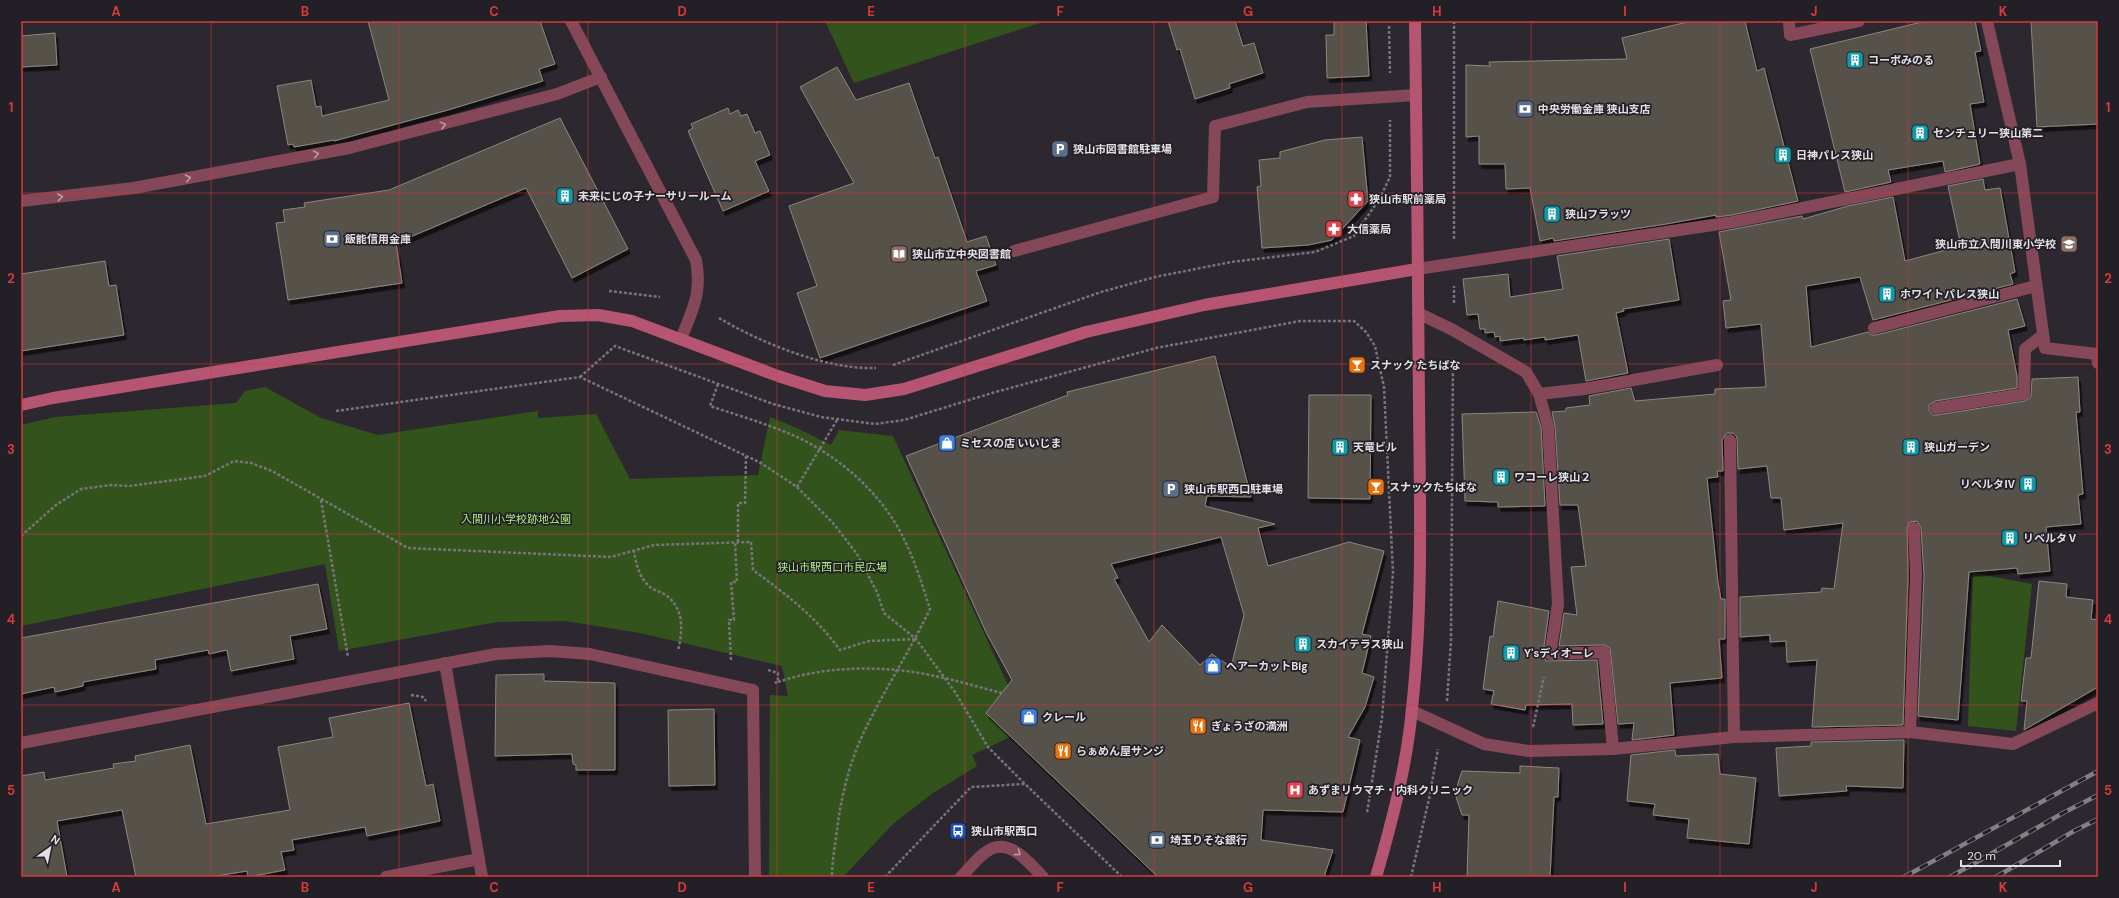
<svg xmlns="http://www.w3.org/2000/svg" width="2119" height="898" font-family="'DM Sans','Noto Sans JP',sans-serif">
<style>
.green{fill:#33531c}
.building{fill:#565148;stroke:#8d877d;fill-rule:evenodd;filter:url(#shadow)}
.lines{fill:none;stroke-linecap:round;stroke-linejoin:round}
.path{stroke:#78747b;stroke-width:2.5;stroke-dasharray:3 2;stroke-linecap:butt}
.lane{stroke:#854858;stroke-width:12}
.street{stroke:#854858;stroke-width:12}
.secondary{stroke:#b65571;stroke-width:12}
.rail-casing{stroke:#837f86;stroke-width:4.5}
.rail{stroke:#231f26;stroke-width:3;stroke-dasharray:9;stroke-linecap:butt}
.path-bridge{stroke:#78747b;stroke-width:2.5;stroke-dasharray:3 2;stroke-linecap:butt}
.oneway{stroke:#b89ba5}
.grid{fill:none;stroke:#d73a3b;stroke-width:1;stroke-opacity:0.55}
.labels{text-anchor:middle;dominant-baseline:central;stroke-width:3.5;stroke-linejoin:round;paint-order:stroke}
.poi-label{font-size:11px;font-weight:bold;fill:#e2dfe4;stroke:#231f26;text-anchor:start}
.park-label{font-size:11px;fill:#a7eb7c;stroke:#231f26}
.neatline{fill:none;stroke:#d73a3b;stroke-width:1.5}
.grid-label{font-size:13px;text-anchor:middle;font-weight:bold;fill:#d73a3b}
</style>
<defs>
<filter id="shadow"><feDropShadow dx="2.5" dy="4.5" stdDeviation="0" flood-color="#0009"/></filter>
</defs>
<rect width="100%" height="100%" fill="#2d2830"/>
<!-- green -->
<g class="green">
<polygon points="825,21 1046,21 854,83"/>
<polygon points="265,387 321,418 378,435 538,411 538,418 596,414 630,479 758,475 770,417 797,428 831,445 839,430 893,436 1008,685 986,713 1010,737 972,755 977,766 933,793 893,824 843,877 769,877 770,695 788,696 782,666 640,633 565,621 497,622 339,651 325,564 21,626 21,425 55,417 236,403 245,391"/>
<polygon points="1973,573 2032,584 2016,731 1968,726"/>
</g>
<!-- building -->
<g class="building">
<polygon points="368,21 540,21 555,64 539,69 543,81 448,110 334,141 334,140 294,147 293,144 288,145 277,86 311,80 316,107 321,106 322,116 389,100"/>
<polygon points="1168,21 1235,21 1243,46 1254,43 1263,73 1229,84 1230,88 1195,99 1180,49 1177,50"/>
<polygon points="1334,21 1366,21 1369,76 1327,78 1326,35 1334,35"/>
<polygon points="1691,21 1745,21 1757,71 1764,68 1798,201 1732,215 1716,217 1716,215 1666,224 1554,241 1553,238 1540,241 1530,188 1506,189 1505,164 1479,164 1479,136 1466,137 1466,65 1490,66 1489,62 1627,59 1622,38"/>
<polygon points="1926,21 1975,21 1981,51 1975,52 1984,102 1970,104 1980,164 1945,172 1943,161 1888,170 1891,182 1845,192 1810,49"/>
<polygon points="2031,21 2098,21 2098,124 2037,127"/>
<polygon points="55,33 57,65 21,67 21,36"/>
<polygon points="837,67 856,100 909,83 935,158 938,157 967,242 986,236 996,265 976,271 987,301 820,358 797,293 817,286 789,206 854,183 800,87"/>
<polygon points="728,108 730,114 738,110 741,116 747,114 755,133 760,131 770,155 755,161 769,191 723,211 688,131 693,128 691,124"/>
<polygon points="560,118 628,249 572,278 526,188 396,243 402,283 288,300 276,223 285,222 283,210 305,207 304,203 389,190"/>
<polygon points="1362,137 1368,201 1332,240 1308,245 1262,248 1257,187 1261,186 1259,160 1280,158 1280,152 1325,140"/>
<polygon points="1983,179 1985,190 2000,188 2015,272 2010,274 2013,284 1873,320 1860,277 1806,286 1811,347 1868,332 1872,335 1876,335 2017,299 2025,326 2008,330 2017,376 2017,388 1935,401 1929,405 1929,410 1933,415 1937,415 2025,401 2031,397 2032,379 2078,377 2080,412 2076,412 2083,494 2078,495 2081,524 2046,527 2050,571 2018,574 2017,568 1969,572 1958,720 1918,716 1924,575 1921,528 1917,521 1910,522 1907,528 1908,575 1903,725 1812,727 1817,660 1787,662 1786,641 1770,642 1770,635 1740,637 1740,597 1821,592 1822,588 1834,589 1843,523 1784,530 1781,498 1771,498 1767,466 1738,469 1737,437 1733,433 1727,433 1722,440 1723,471 1717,471 1718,477 1707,478 1718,583 1721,599 1725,599 1725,639 1719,639 1722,678 1670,683 1674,735 1632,740 1634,723 1618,724 1610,648 1604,645 1559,646 1564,613 1577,615 1571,567 1586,566 1578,505 1560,505 1555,426 1552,412 1566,411 1566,408 1590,405 1589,396 1631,388 1635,401 1715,394 1715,389 1766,387 1761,324 1726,328 1723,301 1731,300 1719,232 1802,216 1803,219 1848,206 1893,197 1905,261 1961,246 1948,186"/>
<polygon points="1669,239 1679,300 1623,309 1624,311 1616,313 1628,373 1586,381 1578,335 1545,340 1545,337 1524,340 1524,338 1500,341 1500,336 1495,337 1494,332 1485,333 1485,329 1480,329 1478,314 1467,315 1463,279 1508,274 1510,297 1563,289 1557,256"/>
<polygon points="105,261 109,286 116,285 124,335 21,351 21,274"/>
<path d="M1215,356L1251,497L1207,496L1205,506L1275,524L1258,528L1268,566L1349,542L1384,551L1362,634L1371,636L1362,673L1374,677L1365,707L1348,737L1360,740L1343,812L1263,810L1261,840L1333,850L1324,877H1158L986,713L1012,680L986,632L906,456L1068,395L1067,392ZM1221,537L1244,615L1231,667L1212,654L1200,665L1162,625L1149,642L1114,579L1118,578L1111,564Z"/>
<polygon points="1309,395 1371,395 1370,499 1308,498"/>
<polygon points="1536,412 1541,427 1545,506 1498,507 1498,502 1465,501 1462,414"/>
<polygon points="2039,581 2067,584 2066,597 2093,600 2091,619 2098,620 2098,687 2024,730 2027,701 2021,701 2026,658 2031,658"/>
<polygon points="318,584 327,629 290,636 294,659 231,671 227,650 209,654 208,650 155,660 156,669 83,682 83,686 55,692 54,687 21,694 21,638"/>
<polygon points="1498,601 1549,611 1543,653 1546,661 1597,660 1603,724 1573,725 1572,704 1526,705 1525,710 1491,704 1494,691 1483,689 1490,636 1493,637"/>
<polygon points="544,674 544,681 615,683 615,770 576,770 576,765 573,764 572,754 495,756 496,675"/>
<polygon points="409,703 426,786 433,784 440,821 367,836 365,827 292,840 294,850 281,852 285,870 248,877 247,871 210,877 136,877 122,810 57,821 67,877 21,877 21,776 44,772 45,780 114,768 113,764 136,761 135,756 190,745 206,824 290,810 278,747 333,737 329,718"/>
<polygon points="714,709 715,785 669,786 668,710"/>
<polygon points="1904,740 1903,788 1846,786 1847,791 1779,796 1776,748 1811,746 1811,742"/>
<polygon points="1675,750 1676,756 1718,754 1720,774 1756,778 1749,844 1687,838 1689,819 1653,815 1655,804 1627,801 1631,755"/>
<polygon points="1520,766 1559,768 1558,797 1554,797 1550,877 1467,877 1469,815 1462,815 1456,797 1458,783 1462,771 1520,773"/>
</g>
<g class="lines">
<!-- path -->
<g class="path">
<polyline points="1454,21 1454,240"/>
<polyline points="1389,26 1390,73"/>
<polyline points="609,291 660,297"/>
<polyline points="1454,303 1454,286"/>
<path d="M719,318C761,343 827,370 876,368"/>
<polyline points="893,365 1101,292 1155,277 1231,262 1315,252 1354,236 1380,198 1390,177 1390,120"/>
<polyline points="580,377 615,346 773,404 821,417 875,424 904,420 992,393 1156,348 1300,321 1354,321 1366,332 1375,346 1384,387 1393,573 1382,718 1367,813"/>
<path d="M718,384L710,406C740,416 771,425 799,438C841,458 881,494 902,535C914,558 922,584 930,609C910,651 884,690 864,732C848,765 840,802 836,838C834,851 832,864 832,877"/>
<polyline points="336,411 580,377 761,463 797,487 833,523 857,554 877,592 884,613 916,639 955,692 988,747 1025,784"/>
<polyline points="797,487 837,420"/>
<polyline points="321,500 348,657"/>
<path d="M21,536L56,505L81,489L111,485L129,486L205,476L234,461L251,463L272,471L408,548L611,557L654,545L751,542L753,570C787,595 815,616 840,650L869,641L916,639"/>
<polyline points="738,542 738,503 745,503 746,456"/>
<path d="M634,550C635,562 640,579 650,587C655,591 662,592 667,596C684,609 683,631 678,650"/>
<polyline points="731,660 729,620 734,620 731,582 737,582 735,542"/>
<polyline points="768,670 778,673 778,682 774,683"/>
<polyline points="411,695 423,697 426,701"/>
<polyline points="1447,701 1451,641 1453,358"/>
<polyline points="1533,727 1544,677"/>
<polyline points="885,877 971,787 1025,784 1122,877"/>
<polyline points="1411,877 1429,799 1438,749"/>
</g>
<!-- lane -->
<g class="lane">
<polyline points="1014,251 1213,197 1215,126 1307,102 1416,95"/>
<polyline points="1418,313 1453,330 1526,372 1539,394 1548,426 1558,604 1550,654 1604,652 1613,749"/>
<polyline points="1874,328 2036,286"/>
<polyline points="1539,394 1584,389 1717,365"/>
<polyline points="1936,408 2024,394 2025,349 2043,335"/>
<polyline points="1910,732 1916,575 1914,528"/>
</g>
<!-- street -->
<g class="street">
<path d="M571,21L696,260C702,294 693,308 681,339"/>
<polyline points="1789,21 1790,35 1859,21"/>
<polyline points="1987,21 2020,164 2045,348 2097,354 2098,363"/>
<polyline points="21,201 134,188 349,148 557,94 601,77"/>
<polyline points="1417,269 1733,222 2020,164"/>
<polyline points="1730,440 1734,737"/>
<polyline points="445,663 482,877"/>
<polyline points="1412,711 1484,744 1528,751 1613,749 1734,737 1910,732 2013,744 2098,703"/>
<polyline points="21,743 496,654 549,651 590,654 753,690 755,877"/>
<polyline points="386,877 479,859"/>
<path d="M961,877C969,869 977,858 986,852C1008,835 1029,863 1043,877"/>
</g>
<!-- secondary -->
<g class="secondary">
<polyline points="21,405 53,398 560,316 598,315 632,321 778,376 825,391 865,395 904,389 1086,332 1204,305 1417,269"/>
<path d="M1376,877C1392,822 1407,765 1412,708C1423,608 1420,507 1419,406C1418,278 1417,149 1415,21"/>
</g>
<defs>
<g id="rail">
<polyline points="1904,877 2098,771"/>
<polyline points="1950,877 2063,813 2098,795"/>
<polyline points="1996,877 2074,831 2098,819"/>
</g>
</defs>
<!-- rail casing -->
<use href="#rail" class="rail-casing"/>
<!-- rail -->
<use href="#rail" class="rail"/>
<!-- path-bridge -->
<path class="path-bridge" d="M778,682C827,665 889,665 939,677C960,681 981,688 1002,693"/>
</g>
<!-- one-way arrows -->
<defs><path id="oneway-chevron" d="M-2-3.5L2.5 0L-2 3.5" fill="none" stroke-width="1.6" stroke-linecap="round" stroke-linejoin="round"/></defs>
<g class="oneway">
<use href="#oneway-chevron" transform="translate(443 125) rotate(-15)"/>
<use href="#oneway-chevron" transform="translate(316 154) rotate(-10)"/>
<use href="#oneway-chevron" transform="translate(188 178) rotate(-11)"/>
<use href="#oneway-chevron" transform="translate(60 197) rotate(-6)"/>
<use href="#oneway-chevron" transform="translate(1018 853) rotate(36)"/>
</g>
<!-- grid -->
<path class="grid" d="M211,21V877M399,21V877M588,21V877M777,21V877M965,21V877M1154,21V877M1342,21V877M1531,21V877M1720,21V877M1908,21V877M21,193H2098M21,364H2098M21,534H2098M21,705H2098"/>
<!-- icons -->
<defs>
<symbol id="building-square" viewBox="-11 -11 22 22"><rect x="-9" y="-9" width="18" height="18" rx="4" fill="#0f9aa8" stroke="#231f26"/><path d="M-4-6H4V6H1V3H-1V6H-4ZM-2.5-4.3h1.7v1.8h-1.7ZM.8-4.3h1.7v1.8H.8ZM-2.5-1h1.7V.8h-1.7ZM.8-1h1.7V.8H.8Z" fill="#fff"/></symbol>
<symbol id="bank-square" viewBox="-11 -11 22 22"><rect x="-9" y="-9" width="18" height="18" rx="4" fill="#5c6f8a" stroke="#231f26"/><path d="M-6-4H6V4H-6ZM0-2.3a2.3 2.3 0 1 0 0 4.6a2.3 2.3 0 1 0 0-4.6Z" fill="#fff"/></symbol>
<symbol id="parking-square" viewBox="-11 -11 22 22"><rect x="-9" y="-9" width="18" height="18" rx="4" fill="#5c6f8a" stroke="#231f26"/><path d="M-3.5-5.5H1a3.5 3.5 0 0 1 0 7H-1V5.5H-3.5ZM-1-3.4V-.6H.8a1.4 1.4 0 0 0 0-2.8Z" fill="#fff"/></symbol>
<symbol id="pharmacy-square" viewBox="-11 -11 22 22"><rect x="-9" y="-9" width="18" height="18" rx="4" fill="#e0444e" stroke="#231f26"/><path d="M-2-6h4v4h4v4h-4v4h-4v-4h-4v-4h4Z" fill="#fff"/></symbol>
<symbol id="school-square" viewBox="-11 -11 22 22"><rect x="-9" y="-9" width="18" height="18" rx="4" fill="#8d6e63" stroke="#231f26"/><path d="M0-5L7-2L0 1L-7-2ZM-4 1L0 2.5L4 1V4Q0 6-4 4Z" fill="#fff"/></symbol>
<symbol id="library-square" viewBox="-11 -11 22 22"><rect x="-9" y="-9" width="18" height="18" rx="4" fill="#8d6e63" stroke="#231f26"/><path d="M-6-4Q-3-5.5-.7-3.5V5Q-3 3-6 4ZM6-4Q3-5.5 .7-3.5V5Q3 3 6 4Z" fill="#fff"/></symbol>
<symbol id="bar-square" viewBox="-11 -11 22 22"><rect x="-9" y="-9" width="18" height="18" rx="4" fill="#e8710a" stroke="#231f26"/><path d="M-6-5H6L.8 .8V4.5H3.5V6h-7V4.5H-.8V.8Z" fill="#fff"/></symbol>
<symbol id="shop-square" viewBox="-11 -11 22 22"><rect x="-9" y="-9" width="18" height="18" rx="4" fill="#3f7fe0" stroke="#231f26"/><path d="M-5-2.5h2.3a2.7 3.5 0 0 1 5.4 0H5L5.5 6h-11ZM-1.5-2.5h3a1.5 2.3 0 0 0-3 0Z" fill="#fff"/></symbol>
<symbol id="restaurant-square" viewBox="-11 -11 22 22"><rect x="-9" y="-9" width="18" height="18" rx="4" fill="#e8710a" stroke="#231f26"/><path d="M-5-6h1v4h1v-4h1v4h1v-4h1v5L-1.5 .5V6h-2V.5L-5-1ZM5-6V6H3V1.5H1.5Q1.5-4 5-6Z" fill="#fff"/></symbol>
<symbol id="hospital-square" viewBox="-11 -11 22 22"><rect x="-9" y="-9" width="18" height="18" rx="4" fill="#e0444e" stroke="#231f26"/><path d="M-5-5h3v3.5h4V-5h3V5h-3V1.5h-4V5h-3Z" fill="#fff"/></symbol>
<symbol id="bus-square" viewBox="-11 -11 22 22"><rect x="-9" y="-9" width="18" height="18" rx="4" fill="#1a4fb4" stroke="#231f26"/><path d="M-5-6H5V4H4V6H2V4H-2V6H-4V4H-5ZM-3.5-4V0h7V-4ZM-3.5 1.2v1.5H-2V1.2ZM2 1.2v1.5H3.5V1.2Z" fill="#fff"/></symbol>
</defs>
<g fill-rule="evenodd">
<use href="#building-square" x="1845" y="50" width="20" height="20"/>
<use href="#bank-square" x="1515" y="99" width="20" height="20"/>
<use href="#building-square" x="1910" y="123" width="20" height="20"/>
<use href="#parking-square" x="1050" y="139" width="20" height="20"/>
<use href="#building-square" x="1773" y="145" width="20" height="20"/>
<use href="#building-square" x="555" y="186" width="20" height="20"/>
<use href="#pharmacy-square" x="1346" y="189" width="20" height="20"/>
<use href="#building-square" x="1542" y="204" width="20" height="20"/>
<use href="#pharmacy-square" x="1324" y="219" width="20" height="20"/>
<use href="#bank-square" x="322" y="229" width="20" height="20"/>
<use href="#school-square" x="2059" y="234" width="20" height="20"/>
<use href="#library-square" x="889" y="244" width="20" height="20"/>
<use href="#building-square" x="1877" y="284" width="20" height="20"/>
<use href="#bar-square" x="1347" y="355" width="20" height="20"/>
<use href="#shop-square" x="937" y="433" width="20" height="20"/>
<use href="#building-square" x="1330" y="437" width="20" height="20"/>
<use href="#building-square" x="1901" y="437" width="20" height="20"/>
<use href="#building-square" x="1491" y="467" width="20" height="20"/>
<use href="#building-square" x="2018" y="474" width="20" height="20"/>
<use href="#bar-square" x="1366" y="477" width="20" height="20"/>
<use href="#parking-square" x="1161" y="479" width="20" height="20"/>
<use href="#building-square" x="2000" y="528" width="20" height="20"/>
<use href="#building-square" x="1293" y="634" width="20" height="20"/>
<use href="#building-square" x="1501" y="643" width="20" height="20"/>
<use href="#shop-square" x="1203" y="656" width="20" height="20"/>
<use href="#shop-square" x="1019" y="707" width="20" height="20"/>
<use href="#restaurant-square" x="1188" y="716" width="20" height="20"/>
<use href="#restaurant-square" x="1053" y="741" width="20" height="20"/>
<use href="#hospital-square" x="1285" y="780" width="20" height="20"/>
<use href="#bus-square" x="948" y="821" width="20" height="20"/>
<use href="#bank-square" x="1147" y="830" width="20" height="20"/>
</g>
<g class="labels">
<!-- poi labels -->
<g class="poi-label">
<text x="1868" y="60">コーポみのる</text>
<text x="1538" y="109">中央労働金庫 狭山支店</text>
<text x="1933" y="133">センチュリー狭山第二</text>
<text x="1073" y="149">狭山市図書館駐車場</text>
<text x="1796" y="155">日神パレス狭山</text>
<text x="578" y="196">未来にじの子ナーサリールーム</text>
<text x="1369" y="199">狭山市駅前薬局</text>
<text x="1565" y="214">狭山フラッツ</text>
<text x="1347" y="229">大信薬局</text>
<text x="345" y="239">飯能信用金庫</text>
<text x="2056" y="244" text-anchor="end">狭山市立入間川東小学校</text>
<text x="912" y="254">狭山市立中央図書館</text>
<text x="1900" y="294">ホワイトパレス狭山</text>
<text x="1370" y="365">スナック たちばな</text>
<text x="960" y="443">ミセスの店 いいじま</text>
<text x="1353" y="447">天竜ビル</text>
<text x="1924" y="447">狭山ガーデン</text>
<text x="1514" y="477">ワコーレ狭山２</text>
<text x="2015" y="484" text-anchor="end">リベルタⅣ</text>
<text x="1389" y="487">スナックたちばな</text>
<text x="1184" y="489">狭山市駅西口駐車場</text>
<text x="2023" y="538">リベルタⅤ</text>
<text x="1316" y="644">スカイテラス狭山</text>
<text x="1524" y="653">Y'sディオーレ</text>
<text x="1226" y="666">ヘアーカットBig</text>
<text x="1042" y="717">クレール</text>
<text x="1211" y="726">ぎょうざの満洲</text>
<text x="1076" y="751">らぁめん屋サンジ</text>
<text x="1308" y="790">あずまリウマチ・内科クリニック</text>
<text x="971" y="831">狭山市駅西口</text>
<text x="1170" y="840">埼玉りそな銀行</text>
</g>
<!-- park labels -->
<g class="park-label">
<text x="516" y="519">入間川小学校跡地公園</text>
<text x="832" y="567">狭山市駅西口市民広場</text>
</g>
</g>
<!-- border -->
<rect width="2119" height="898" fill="none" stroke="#231f26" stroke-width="44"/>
<!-- north arrow -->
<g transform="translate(50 848) rotate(33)" stroke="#231f26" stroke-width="3" paint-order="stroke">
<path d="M0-3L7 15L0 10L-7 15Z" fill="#e2dfe4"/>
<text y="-6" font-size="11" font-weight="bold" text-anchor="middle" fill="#e2dfe4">N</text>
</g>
<!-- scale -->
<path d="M1961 860v6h99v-6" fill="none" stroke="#e2dfe4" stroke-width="2"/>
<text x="1967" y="860" font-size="12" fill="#e2dfe4" stroke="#231f26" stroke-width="3" paint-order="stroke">20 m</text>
<rect x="22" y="22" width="2075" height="854" class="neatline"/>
<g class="grid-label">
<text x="116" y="16">A</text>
<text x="305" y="16">B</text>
<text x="494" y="16">C</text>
<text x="682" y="16">D</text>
<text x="871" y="16">E</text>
<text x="1060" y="16">F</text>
<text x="1248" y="16">G</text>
<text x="1437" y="16">H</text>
<text x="1625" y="16">I</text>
<text x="1814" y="16">J</text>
<text x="2003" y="16">K</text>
<text x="11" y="112">1</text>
<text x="2108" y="112">1</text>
<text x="11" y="283">2</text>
<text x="2108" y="283">2</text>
<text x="11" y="454">3</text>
<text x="2108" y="454">3</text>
<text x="11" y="624">4</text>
<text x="2108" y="624">4</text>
<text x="11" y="795">5</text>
<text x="2108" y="795">5</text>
<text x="116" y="892">A</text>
<text x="305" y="892">B</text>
<text x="494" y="892">C</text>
<text x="682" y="892">D</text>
<text x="871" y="892">E</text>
<text x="1060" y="892">F</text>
<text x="1248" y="892">G</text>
<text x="1437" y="892">H</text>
<text x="1625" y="892">I</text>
<text x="1814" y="892">J</text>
<text x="2003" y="892">K</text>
</g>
</svg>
